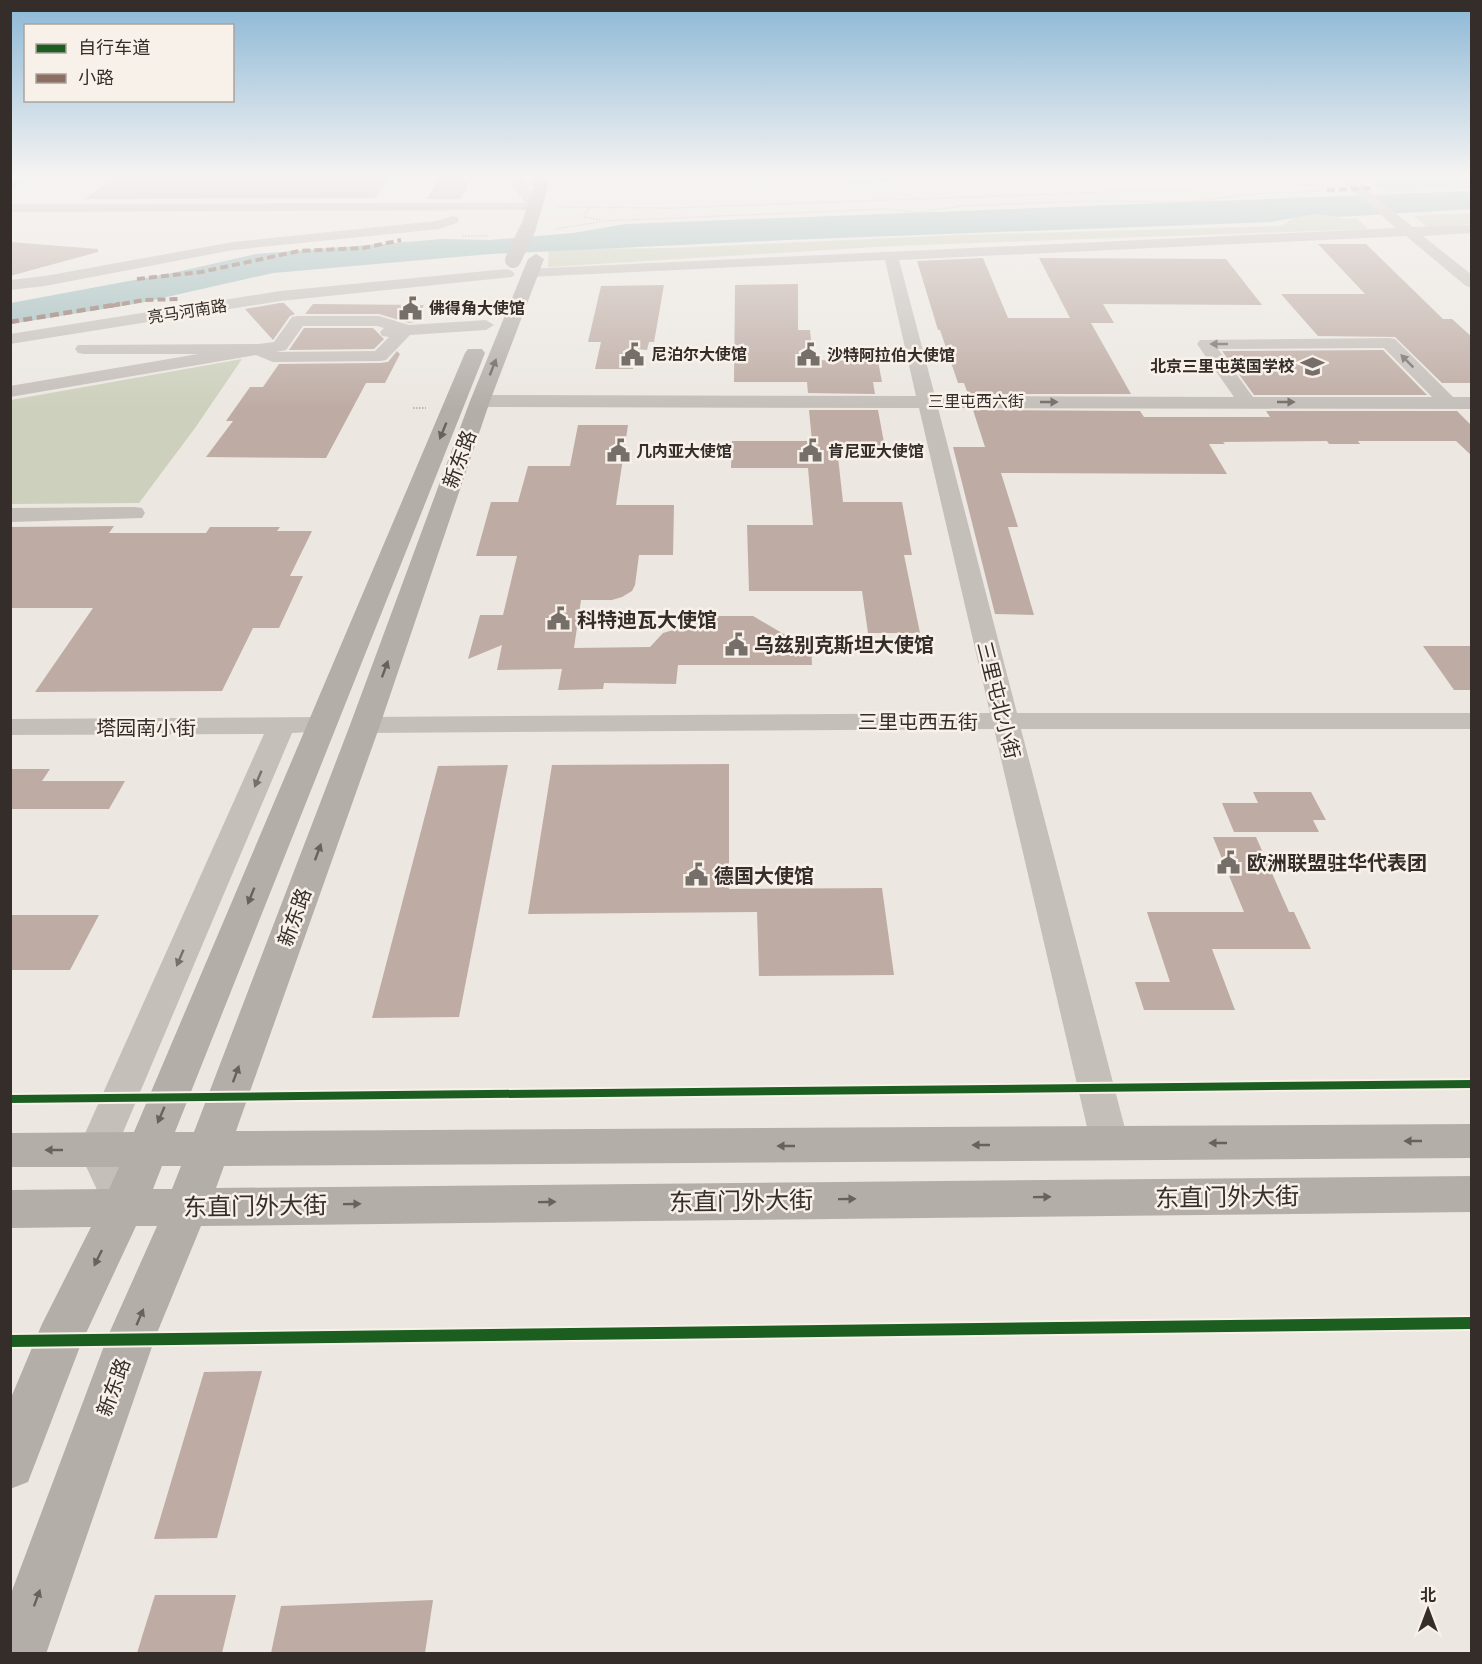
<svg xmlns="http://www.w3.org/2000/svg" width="1482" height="1664" font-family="'Noto Sans','Noto Sans SC',sans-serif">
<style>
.green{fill:#cdd0bc}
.water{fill:#9fbcbb}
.building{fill:#beaca4}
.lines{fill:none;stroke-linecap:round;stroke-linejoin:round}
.path-far1{stroke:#bdb7b3;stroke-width:1.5;stroke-dasharray:1.5 1.5;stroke-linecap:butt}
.path{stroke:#bdb7b3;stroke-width:2;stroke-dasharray:1.5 1.5;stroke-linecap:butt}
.minor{fill:#c5bfba;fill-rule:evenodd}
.major{fill:#b4aea9;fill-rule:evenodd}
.major-bridge{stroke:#b4aea9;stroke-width:16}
.quiet-far1{stroke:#8d6e63;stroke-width:4;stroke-dasharray:8 4;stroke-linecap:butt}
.quiet{stroke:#8d6e63;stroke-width:4.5;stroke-dasharray:9 4.5;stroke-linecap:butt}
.cycleway-casing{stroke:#f8f1e9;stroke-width:4}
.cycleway{fill:#1b5e20;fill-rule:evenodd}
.oneway{fill:#766f6a}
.oneway2{fill:#68615c}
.labels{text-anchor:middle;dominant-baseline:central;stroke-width:5;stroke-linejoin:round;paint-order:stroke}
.far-poi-label{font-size:16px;font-weight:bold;fill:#352d29;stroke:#f8f1e9;text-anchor:start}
.far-street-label{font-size:16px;fill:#352d29;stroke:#f8f1e9}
.street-label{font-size:20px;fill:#352d29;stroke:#f8f1e9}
.poi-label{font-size:20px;font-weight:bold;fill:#352d29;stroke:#f8f1e9;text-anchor:start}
.near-street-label{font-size:24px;fill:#352d29;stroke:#f8f1e9}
</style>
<rect width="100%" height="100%" fill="#ece7e1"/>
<!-- green -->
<g class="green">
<polygon points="1418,176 1471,176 1471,188 1386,192 1366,179"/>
<polygon points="1471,213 1471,224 1427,227 1414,216"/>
<polygon points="1317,214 1344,219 1357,218 1368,229 892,246 548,267 549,249 675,248 959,235 1280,226 1294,218"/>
<polygon points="242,359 195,428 139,503 11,504 11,400"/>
</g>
<!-- water -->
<polygon class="water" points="1471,191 1471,209 1337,217 1317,214 1270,222 786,240 491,254 273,273 140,303 11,324 11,303 177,272 256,254 443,239 490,240 573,233 626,224"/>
<!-- building -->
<g class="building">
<polygon points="116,176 391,176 375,198 85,199"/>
<polygon points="440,176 473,176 461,199 427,199"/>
<polygon points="10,242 98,249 98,252 10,276"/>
<polygon points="1318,244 1366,244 1443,319 1452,319 1472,337 1472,383 1442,383 1395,337 1318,336 1281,294 1365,294"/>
<polygon points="983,258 1008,318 1070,318 1039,258 1226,259 1262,305 1103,304 1114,323 1091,323 1131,394 968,394 964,383 958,383 940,330 938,330 917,261"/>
<polygon points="798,284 798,330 810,330 813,360 878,361 882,382 873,382 875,394 808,393 807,382 734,382 735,285"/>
<polygon points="664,285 654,342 649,342 647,350 636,349 633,369 595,369 601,342 588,342 601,286"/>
<polygon points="280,303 284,303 295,314 290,316 273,340 245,309"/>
<polygon points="313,304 424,305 414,322 409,323 379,314 305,314"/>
<polygon points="304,328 373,328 384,339 374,349 289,350"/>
<polygon points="1383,350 1427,395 1254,395 1222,351"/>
<polygon points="397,351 400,354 385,383 366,383 326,458 206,457 233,421 226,421 250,387 263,387 279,364 380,363 388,362"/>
<polygon points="809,410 878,410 885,448 837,448 843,502 902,502 912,555 904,555 920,633 868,633 862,591 749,591 747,525 813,525 808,468 731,468 732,441 812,441"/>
<polygon points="973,410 1140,411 1144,417 1270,417 1266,411 1457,411 1472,426 1472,456 1456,441 1358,441 1360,444 1329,444 1327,441 1223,442 1225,444 1209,444 1227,474 1001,473 1018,527 1008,527 1034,615 995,614 953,447 985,447"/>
<polygon points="578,425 628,425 616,505 674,505 673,555 639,555 635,585 632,591 622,597 612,600 581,600 574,648 650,647 663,633 694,624 694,616 753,616 799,643 811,643 812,665 678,665 676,684 604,683 603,689 558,690 562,669 497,670 502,645 468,659 480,615 503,615 517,556 476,556 491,502 518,502 528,466 570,466"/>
<polygon points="114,526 109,533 206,533 210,527 280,527 277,531 312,531 290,576 303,576 279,628 253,628 222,691 35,692 93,608 10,608 10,527"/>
<polygon points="1423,646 1472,646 1472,690 1454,690"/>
<polygon points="729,764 729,889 882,888 894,975 759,976 757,912 528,914 552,765"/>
<polygon points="508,765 459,1017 372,1018 438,766"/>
<polygon points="10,769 50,769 42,781 125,781 109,809 10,809"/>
<polygon points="1253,792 1311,792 1326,820 1313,820 1319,832 1234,832 1222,803 1258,803"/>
<polygon points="1213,837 1256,837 1289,912 1294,912 1311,949 1212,949 1235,1010 1144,1010 1135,982 1170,982 1147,912 1244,912"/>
<polygon points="10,915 99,915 70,970 10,970"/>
<polygon points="262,1371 217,1538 154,1539 204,1372"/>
<polygon points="155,1595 236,1595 222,1653 137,1653"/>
<polygon points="433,1600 425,1653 271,1653 281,1606"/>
</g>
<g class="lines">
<!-- path-far1 -->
<g class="path-far1">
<polyline points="1380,181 1442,176"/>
<polyline points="1388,187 1472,183"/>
<polyline points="907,194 916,199 1324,184"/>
<polyline points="557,207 674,208 915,199"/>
<polyline points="589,208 583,217 600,220"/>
<polyline points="555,229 604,221 885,209 919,212 960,206 1091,201 1191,202 1240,195 1327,190"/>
<polyline points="462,236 488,236"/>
</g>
<!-- path -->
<polyline class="path" points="413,408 426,408"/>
<!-- minor -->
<g class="minor">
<polygon points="16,176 31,176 10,191 10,180"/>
<polygon points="513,176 525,176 527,187 542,207 540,210 10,212 10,204 525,203 513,187"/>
<polygon points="895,176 895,181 890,182 848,184 842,180 847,176"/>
<path d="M1335,176H1349L1413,227L1472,225V233L1423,236L1472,275V288L1466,286L1406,236L899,260L935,396L1234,397L1197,344L1200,340L1389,338L1395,339L1453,397H1472V409L938,408L1017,713H1472V729H1021L1129,1144L1123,1155L1110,1160L1097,1155L1091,1144L994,729L365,733L355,731L351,725L355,719L365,717L990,713L919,408L480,407L473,405L471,401L473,397L480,395L916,396L885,260L530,277L522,272L525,269L1396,228ZM1384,348L1432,397H1253L1218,349Z"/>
<polygon points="452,216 457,217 459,220 457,223 439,229 233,250 45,286 10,290 10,280 45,276 233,242 437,221"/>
<polygon points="507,269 512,271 515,274 512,277 280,301 10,344 10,334 280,291"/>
<path d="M298,316H379L409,325L486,320L494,325L486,330L410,335L386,360L380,361L273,362L256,355L10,397V386L198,354H84L78,353L75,349L78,345L259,344L274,342L292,317ZM303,326H377L384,328L380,332L382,336L389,337L375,351L276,352L286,350Z"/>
<polygon points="134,507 142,508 145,513 142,518 10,522 10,508"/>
<polygon points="321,717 331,719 335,725 331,731 292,733 116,1149 144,1206 138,1218 124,1223 110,1218 78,1149 264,734 10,735 10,719"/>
</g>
<!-- major -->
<g class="major">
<polygon points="532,176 546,176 548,187 536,228 528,233 520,228 534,187"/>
<path d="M536,254L544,259L490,401L380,725L236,1131L1472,1124V1158L224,1166L216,1188L1472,1176V1212L201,1226L155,1338L46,1654H10V1596L107,1338L157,1226H136L81,1344L28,1482L10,1489V1400L42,1324L91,1227L10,1228V1190L109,1189L119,1167H10V1133L134,1132L465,353L468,349H482L485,353L175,1132H194L350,725L470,401L528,259ZM162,1166H181L172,1189H153Z"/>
</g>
<!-- major-bridge -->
<polyline class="major-bridge" points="513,260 528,228"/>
<!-- quiet-far1 -->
<g class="quiet-far1">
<polyline points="1327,190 1374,188"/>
<polyline points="137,279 201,272 299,251 364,248 401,240"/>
<polyline points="110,306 144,300 179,299"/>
</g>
<!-- quiet -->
<polyline class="quiet" points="10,322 120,304"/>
<defs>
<g id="cycleway">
<polygon points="1472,1080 1472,1088 10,1103 10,1095"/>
<polygon points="1472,1317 1472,1329 10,1347 10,1335"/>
</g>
</defs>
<!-- cycleway casing -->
<use href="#cycleway" class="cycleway-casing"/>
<!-- cycleway -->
<use href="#cycleway" class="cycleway"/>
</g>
<!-- one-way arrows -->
<defs><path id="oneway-solid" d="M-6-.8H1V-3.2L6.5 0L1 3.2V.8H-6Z" transform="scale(1.5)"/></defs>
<g class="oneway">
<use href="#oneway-solid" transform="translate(1219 344) rotate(180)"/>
<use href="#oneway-solid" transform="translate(1407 361) rotate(-135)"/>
<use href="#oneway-solid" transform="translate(1049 402)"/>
<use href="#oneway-solid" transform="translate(1286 402)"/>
<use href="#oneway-solid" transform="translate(258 779) rotate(113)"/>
<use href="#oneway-solid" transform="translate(180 958) rotate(113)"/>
</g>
<g class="oneway2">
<use href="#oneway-solid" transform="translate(493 367) rotate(-69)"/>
<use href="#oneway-solid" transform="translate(443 431) rotate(112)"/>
<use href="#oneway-solid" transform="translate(385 669) rotate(-70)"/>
<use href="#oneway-solid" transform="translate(318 852) rotate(-70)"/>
<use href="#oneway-solid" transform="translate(251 896) rotate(112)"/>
<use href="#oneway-solid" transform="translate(236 1074) rotate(-70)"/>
<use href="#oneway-solid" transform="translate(161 1115) rotate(113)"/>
<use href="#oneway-solid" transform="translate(1413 1141) rotate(180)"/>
<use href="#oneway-solid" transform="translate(1218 1143) rotate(180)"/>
<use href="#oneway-solid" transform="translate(981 1145) rotate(180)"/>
<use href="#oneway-solid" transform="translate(786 1146) rotate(180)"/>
<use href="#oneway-solid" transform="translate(54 1150) rotate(180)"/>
<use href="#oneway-solid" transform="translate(1042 1197) rotate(-1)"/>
<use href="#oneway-solid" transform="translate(847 1199) rotate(-1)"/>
<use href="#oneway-solid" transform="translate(547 1202) rotate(-1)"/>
<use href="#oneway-solid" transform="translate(352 1204) rotate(-1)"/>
<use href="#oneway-solid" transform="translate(98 1258) rotate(116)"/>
<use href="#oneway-solid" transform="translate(140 1317) rotate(-67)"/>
<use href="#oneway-solid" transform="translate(37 1598) rotate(-70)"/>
</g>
<!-- sky -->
<linearGradient id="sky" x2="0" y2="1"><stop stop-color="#8bb7d6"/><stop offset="0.43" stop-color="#f6f4f2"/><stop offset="1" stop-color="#f6f4f2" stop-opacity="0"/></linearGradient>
<rect width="1482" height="409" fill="url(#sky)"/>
<!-- icons -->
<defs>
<symbol id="civic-bare" viewBox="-9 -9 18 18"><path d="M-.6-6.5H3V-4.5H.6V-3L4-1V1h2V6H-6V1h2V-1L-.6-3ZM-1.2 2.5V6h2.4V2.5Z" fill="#756e69" stroke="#f8f1e9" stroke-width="2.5" paint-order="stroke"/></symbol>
<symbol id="school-bare" viewBox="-9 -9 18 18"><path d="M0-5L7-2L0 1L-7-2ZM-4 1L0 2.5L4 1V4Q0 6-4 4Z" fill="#756e69" stroke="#f8f1e9" stroke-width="2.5" paint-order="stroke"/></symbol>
</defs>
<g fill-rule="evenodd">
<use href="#civic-bare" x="394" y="292" width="33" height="33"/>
<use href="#civic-bare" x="616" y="338" width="33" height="33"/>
<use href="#civic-bare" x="792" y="338" width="33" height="33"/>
<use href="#school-bare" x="1296" y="350" width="33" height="33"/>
<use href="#civic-bare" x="602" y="434" width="33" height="33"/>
<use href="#civic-bare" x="794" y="434" width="33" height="33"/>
<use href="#civic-bare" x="542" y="602" width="33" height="33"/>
<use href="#civic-bare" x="720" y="628" width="33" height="33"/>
<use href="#civic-bare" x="1212" y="846" width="33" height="33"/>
<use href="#civic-bare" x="680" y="858" width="33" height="33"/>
</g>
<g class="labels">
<!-- far-poi labels -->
<g class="far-poi-label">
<text x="429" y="308">佛得角大使馆</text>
<text x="651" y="354">尼泊尔大使馆</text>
<text x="827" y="355">沙特阿拉伯大使馆</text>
<text x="1294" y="366" text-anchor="end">北京三里屯英国学校</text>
<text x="636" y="451">几内亚大使馆</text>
<text x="828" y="451">肯尼亚大使馆</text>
</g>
<!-- far-street labels -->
<g class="far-street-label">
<text transform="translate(187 311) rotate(-9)">亮马河南路</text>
<text x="976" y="401">三里屯西六街</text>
</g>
<!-- street labels -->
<g class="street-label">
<text transform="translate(459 459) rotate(-70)">新东路</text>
<text transform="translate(999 700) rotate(76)">三里屯北小街</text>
<text x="918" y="721">三里屯西五街</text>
<text x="146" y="727">塔园南小街</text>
<text transform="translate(294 917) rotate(-70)">新东路</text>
<text transform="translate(113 1387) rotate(-70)">新东路</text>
</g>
<!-- poi labels -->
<g class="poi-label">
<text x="577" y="619">科特迪瓦大使馆</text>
<text x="754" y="644">乌兹别克斯坦大使馆</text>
<text x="1247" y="862">欧洲联盟驻华代表团</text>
<text x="714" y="875">德国大使馆</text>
</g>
<!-- near-street labels -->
<g class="near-street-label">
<text transform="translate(1227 1196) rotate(-1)">东直门外大街</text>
<text transform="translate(741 1200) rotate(-1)">东直门外大街</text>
<text transform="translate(255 1205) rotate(-1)">东直门外大街</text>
</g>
</g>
<!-- border -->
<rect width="1482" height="1664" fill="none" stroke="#352d29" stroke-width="24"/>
<!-- legend -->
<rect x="24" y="24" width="210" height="78" fill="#f8f1e9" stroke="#aaa39c" stroke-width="1.5"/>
<rect x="36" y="44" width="30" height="9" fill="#1b5e20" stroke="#aaa39c" stroke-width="1.5"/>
<text x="78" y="54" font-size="18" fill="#352d29">自行车道</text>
<rect x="36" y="74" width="30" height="9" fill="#8d6e63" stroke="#aaa39c" stroke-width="1.5"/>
<text x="78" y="84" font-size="18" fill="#352d29">小路</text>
<!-- north arrow -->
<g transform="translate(1428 1610)" stroke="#f8f1e9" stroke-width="4.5" paint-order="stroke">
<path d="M0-4.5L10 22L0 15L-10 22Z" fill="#352d29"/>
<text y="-9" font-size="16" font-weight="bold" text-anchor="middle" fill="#352d29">北</text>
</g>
</svg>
